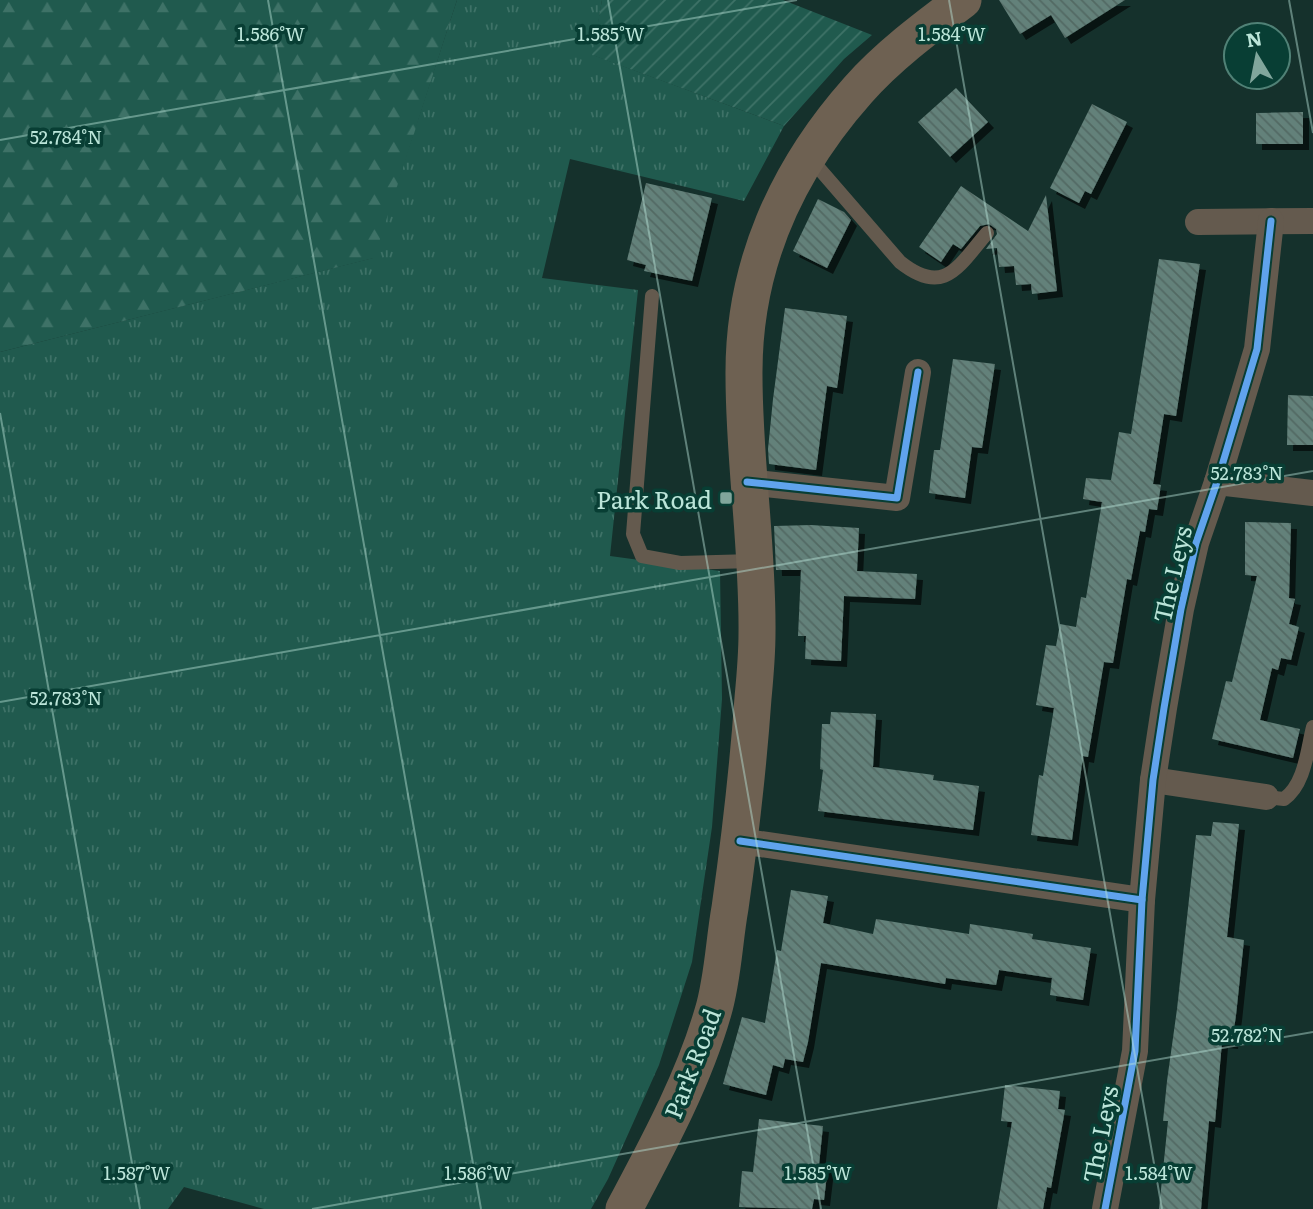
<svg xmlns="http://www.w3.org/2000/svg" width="1313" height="1209" font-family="Literata,serif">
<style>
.grass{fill:url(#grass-tufts)}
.forest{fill:url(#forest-firs)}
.garden{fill:url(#garden-furrows)}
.building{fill:url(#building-back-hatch);filter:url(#shadow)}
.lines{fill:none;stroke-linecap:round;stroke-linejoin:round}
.lane{stroke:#645a4e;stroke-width:14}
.street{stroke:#645a4e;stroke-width:26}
.secondary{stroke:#6e6152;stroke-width:37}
.cycleway-casing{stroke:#083e34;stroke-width:11}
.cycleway{stroke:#60a3ed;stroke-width:7}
.ticks{fill:none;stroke:#bbe5d9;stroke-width:2;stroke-opacity:0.45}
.poi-dot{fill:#81a69c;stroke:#083e34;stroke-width:2.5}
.labels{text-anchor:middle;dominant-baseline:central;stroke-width:7;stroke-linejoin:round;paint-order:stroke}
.poi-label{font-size:24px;fill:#bbe5d9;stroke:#083e34;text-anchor:end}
.street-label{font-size:24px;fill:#bbe5d9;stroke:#083e34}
.ticks-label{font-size:18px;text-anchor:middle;fill:#bbe5d9;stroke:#083e34;stroke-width:7;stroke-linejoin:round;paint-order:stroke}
</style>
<defs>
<pattern id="grass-tufts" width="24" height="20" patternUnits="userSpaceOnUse" patternTransform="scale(1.75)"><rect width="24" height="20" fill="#205a4e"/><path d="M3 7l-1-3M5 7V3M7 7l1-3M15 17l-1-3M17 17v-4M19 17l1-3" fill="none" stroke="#3e7267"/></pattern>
<pattern id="forest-firs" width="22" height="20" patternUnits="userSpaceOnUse" patternTransform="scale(1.75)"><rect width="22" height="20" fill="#205a4e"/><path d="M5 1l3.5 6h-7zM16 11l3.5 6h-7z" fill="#3e7267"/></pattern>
<pattern id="garden-furrows" width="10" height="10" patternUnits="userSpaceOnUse" patternTransform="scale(1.75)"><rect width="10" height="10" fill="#205a4e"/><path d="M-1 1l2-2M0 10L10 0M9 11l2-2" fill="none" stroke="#3e7267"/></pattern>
<pattern id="building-back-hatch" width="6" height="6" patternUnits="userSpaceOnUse" patternTransform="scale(1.75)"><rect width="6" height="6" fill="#63817a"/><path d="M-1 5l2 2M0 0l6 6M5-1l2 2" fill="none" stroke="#526963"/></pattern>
<filter id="shadow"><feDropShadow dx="6" dy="6" stdDeviation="0" flood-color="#0009"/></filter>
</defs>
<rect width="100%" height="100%" fill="#15312c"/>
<!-- grass -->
<polygon class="grass" points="457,0 602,0 593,55 784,126 744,201 570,159 542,278 638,290 610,556 720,571 722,699 712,827 692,962 659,1065 608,1179 591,1209 264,1209 184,1187 168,1209 0,1209 0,352 373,258"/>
<!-- forest -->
<polygon class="forest" points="0,0 457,0 374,258 0,352"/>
<!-- garden -->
<polygon class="garden" points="602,0 783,0 872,35 844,59 784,126 592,55"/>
<!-- building -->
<g class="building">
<polygon points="999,0 1125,0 1065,38 1051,15 1020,34"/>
<polygon points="956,88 988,122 950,157 918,122"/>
<polygon points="1092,104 1127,122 1091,194 1085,191 1079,203 1050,188"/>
<polygon points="1303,112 1303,144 1256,144 1256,113"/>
<polygon points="646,183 712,198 692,281 644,271 646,265 627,260"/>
<polygon points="961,186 1028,231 1046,195 1057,291 1032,294 1031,284 1016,285 1014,266 999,267 997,248 986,249 997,234 996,229 989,224 980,226 961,249 953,244 941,262 919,247"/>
<polygon points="818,199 844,212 851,220 827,268 793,251"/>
<polygon points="1159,259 1200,264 1176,416 1164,414 1153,484 1161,485 1157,510 1149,509 1145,532 1140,531 1131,580 1127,579 1113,663 1104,662 1088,757 1083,756 1072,840 1031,835 1039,775 1043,776 1054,708 1036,705 1046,645 1056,646 1060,624 1076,627 1081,597 1086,598 1102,502 1108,503 1083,499 1086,478 1111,480 1119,432 1131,434"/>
<polygon points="785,308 847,316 837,388 827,386 816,470 769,464 768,449 773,399"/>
<polygon points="953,359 995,364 982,448 972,447 965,498 929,493 934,450 940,450"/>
<polygon points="1288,395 1313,396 1313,445 1287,445"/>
<polygon points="1245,522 1291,523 1289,598 1295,599 1289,624 1299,627 1291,660 1281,658 1278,670 1272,668 1260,720 1300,729 1293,758 1212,739 1226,681 1232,682 1257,576 1245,575"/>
<polygon points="811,525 859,528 857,571 917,574 915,599 844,596 841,661 805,659 806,636 798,636 801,570 776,570 774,526"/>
<polygon points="831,712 876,714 873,767 934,775 933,780 979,786 973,830 818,811 823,770 820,769 822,724 830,724"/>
<polygon points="1213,822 1239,824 1227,937 1244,940 1236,1015 1232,1043 1222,1042 1215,1122 1209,1121 1201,1209 1159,1209 1168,1121 1163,1121 1167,1081 1177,1009 1196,835 1211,836"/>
<polygon points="791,890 828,896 823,923 873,934 876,919 969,934 970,924 1033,934 1032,939 1091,948 1083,1000 1050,995 1052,978 999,970 996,985 946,978 945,984 821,963 808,1042 803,1062 785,1059 783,1068 773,1065 766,1095 723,1084 742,1017 765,1023 777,950 781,951"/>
<polygon points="1005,1085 1060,1091 1058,1109 1065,1110 1051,1188 1047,1187 1043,1209 997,1209 1012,1122 1001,1121"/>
<polygon points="759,1119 823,1126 819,1165 828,1166 824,1200 814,1199 812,1209 739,1207 742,1171 753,1172"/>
</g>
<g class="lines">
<!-- lane -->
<g class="lane">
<path d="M810,158L900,262C944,297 958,267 987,233"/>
<polyline points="652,296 633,534 642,556 680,563 753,561"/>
<path d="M1266,797L1284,799C1305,784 1307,751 1313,727"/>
</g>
<!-- street -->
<g class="street">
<polyline points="1198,222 1313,221"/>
<polyline points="747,482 897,498 918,372"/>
<polyline points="1217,482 1313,493"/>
<polyline points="1153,780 1266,797"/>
<polyline points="740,841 1142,900"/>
<polyline points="1105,1209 1135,1051 1142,900 1153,780 1164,708 1181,609 1196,543 1217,482 1257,349 1271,221"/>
</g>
<!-- secondary -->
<path class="secondary" d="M624,1209C658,1145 693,1081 713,1012C723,979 724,941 730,908C740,838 748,769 753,698C755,677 757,655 757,633C758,547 744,462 744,376C743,267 786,171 858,90C888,56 927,27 963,0"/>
<defs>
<g id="cycleway">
<polyline points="747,482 897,498 918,372"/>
<polyline points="740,841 1142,900"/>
<polyline points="1105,1209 1135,1051 1142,900 1153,780 1164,708 1181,609 1196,543 1217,482 1257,349 1271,221"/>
</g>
</defs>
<!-- cycleway casing -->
<use href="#cycleway" class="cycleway-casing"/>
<!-- cycleway -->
<use href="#cycleway" class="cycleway"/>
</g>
<!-- ticks -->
<path class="ticks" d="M268,0L481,1209M608,0L821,1209M949,0L1162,1209M1289,0L1313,133M0,140L797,0M0,413L140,1209M0,702L1313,471M312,1209L1313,1032"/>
<!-- markers -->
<rect class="poi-dot" x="719" y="491" width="14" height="14" rx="3.5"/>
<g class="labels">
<!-- poi labels -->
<g class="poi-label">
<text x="712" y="498">Park Road</text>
</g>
<!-- street labels -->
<g class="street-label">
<text transform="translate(1171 574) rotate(-77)">The Leys</text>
<text transform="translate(691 1063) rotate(-69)">Park Road</text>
<text transform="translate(1099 1134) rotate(-79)">The Leys</text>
</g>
</g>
<g class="ticks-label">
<text x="952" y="41">1.584°W</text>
<text x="271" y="41">1.586°W</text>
<text x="611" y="41">1.585°W</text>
<text x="66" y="144">52.784°N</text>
<text x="1247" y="480">52.783°N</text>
<text x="66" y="705">52.783°N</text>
<text x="1247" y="1042">52.782°N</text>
<text x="137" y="1180">1.587°W</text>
<text x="478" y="1180">1.586°W</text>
<text x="818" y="1180">1.585°W</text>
<text x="1159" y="1180">1.584°W</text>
</g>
<!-- north arrow -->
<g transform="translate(1257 56) rotate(350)"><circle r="33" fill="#083e34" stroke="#508176" stroke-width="2"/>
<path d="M0-5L12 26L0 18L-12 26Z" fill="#81a69c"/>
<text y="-10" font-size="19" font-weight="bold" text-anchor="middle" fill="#bbe5d9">N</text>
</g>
</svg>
